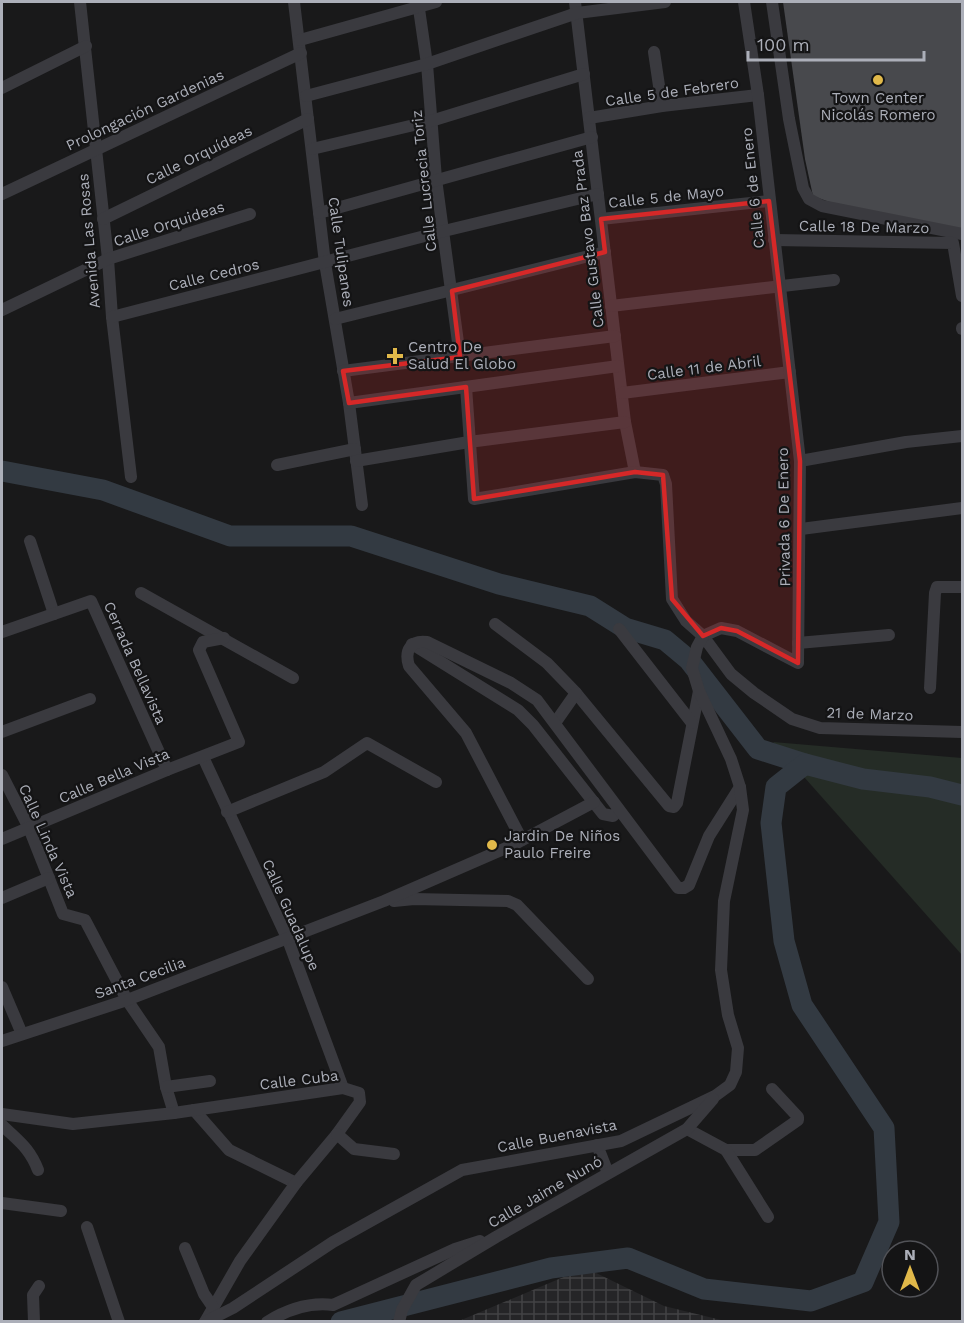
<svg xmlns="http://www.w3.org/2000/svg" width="964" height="1323" font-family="'Work Sans',sans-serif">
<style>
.industrial{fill:url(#industrial-grid)}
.grass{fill:#252c26}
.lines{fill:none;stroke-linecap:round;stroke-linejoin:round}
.river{stroke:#333a42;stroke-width:21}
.building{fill:#48494d}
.minor{stroke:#3a3a3f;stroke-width:12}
.marked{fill:#d62828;fill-opacity:0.2;stroke:#d62828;stroke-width:4.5;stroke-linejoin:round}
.poi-dot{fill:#e1b94a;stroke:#141415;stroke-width:2}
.labels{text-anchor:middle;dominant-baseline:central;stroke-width:4.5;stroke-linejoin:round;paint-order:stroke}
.street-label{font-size:15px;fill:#acafb9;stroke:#141415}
.poi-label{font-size:15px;fill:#acafb9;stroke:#141415;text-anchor:start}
</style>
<defs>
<pattern id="industrial-grid" width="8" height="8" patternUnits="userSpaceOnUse" patternTransform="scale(1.5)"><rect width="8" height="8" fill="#252527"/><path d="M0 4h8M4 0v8" fill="none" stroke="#424244"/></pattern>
</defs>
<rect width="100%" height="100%" fill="#19191a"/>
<!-- industrial -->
<polygon class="industrial" points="592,1271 664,1306 725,1321 459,1321 566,1276"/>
<!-- grass -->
<polygon class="grass" points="773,742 962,758 962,955"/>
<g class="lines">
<!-- river -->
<g class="river">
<polyline points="2,471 103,490 230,536 351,536 499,584 590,606 625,628 665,640 689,660 758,749 805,764"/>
<polyline points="341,1322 551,1268 628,1258 704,1289 811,1301 863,1282 889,1222 884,1128 802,1005 784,941 771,823 776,787 805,764 863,779 930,787 962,795"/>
</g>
</g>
<!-- building -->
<polygon class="building" points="783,2 962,2 962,229 835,204 813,196 805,159"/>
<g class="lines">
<!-- minor -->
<g class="minor">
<polyline points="80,2 108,259 112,317 131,477"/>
<polyline points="294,2 325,263 349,403 362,505"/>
<polyline points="418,2 427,64 436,179 460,357"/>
<polyline points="575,2 625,422 635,472"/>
<polyline points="772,2 789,119 803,188 809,199 822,206 962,234"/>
<polyline points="300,40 436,2"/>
<polyline points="654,52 662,106"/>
<polyline points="2,88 86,46"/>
<polyline points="306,96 427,64 577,13 665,2"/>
<polyline points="589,118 662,106 758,95"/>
<polyline points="312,149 431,121 584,74"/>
<polyline points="2,194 301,53"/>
<polyline points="319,213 592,137"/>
<polyline points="103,219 308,119"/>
<polyline points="601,219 769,201"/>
<polyline points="774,240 953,243 962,296"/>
<polyline points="611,306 834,280"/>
<polyline points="2,310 108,259 250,214"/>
<polyline points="112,317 444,231 598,194"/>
<polyline points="335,319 605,252"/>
<polyline points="962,328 962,329"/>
<polyline points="343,371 615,336"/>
<polyline points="466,387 474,499 635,472 663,475 666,484 672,599 686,621 703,636 731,674 754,693 792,719 820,728 962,732"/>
<polyline points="622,393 790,372"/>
<polyline points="349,403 618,366"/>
<polyline points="356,461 469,442 625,422"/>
<polyline points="800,461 906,442 962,436"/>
<polyline points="277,465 355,449"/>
<polyline points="801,529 962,508"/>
<polyline points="30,541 54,614"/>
<polyline points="141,593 293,678"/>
<polyline points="495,624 547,663 576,693 669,806 674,807 677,803 699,691"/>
<polyline points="619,629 692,723"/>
<polyline points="2,632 91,601 167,770"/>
<polyline points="703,636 721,628 737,631 798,663 800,461 758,95 744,2"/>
<polyline points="798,643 889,635"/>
<polyline points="412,644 518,710 533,725 603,814 613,816 619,810"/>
<polyline points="930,688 935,593 937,587 962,587"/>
<polyline points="555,723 576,693"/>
<polyline points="2,732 90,699"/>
<polyline points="203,757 288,940 343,1088"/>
<polyline points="2,775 29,828 63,914 85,920 127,1000 159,1047 166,1087 174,1113"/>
<polyline points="227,812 324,772 367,743 436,782"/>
<polyline points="2,839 167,770 239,742 199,650 203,642 224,638"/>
<path d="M522,840L466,733L409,666C404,650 411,640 427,642L511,683L537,700L678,888H684L689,885L709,836L740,787"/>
<polyline points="2,898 49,878"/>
<polyline points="394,901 414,899 508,901 517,905 588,979"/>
<polyline points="2,987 22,1034"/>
<polyline points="2,1041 127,1000 384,901 513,845 594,802"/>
<polyline points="166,1087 210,1081"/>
<polyline points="194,1110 229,1150 296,1183"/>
<polyline points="2,1114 73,1124 174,1113 343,1088 359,1093 360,1102 337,1134 296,1183 240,1261 205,1322"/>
<path d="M2,1125C18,1141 29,1147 38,1170"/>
<polyline points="687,1129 726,1150 755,1150 798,1120 798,1117 772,1089"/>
<polyline points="337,1134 354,1149 394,1154"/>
<polyline points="597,1145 608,1173"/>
<polyline points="726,1150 768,1217"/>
<polyline points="2,1203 61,1211"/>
<polyline points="87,1227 119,1322"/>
<polyline points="185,1248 204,1294 213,1307"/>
<polyline points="34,1322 33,1295 39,1286"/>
<polyline points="205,1322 233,1308 333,1242 462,1170 621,1141 715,1096 730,1085 736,1072 738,1048 728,1015 721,970 724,901 743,810 740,787 731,759 699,691 692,668 697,647 703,636"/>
<path d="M267,1322C288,1309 309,1302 333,1305L455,1249L480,1241"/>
<polyline points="399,1322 402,1310 416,1285 496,1237 687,1129 713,1099"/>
</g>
</g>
<!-- marked area -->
<path class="marked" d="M769,201L800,461L798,663L737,631L721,628L703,636L672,599L663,475L635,472L474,499L466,387L349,403L343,371L460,357L452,291L605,252L601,219Z"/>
<!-- markers -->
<g class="poi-dot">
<circle cx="878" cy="80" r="6"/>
<path d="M392 347h6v6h6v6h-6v6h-6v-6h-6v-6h6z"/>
<circle cx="492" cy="845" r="6"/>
</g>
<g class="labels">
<!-- street labels -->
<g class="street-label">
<text transform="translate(672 92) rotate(-8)">Calle 5 de Febrero</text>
<text transform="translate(145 110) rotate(-25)">Prolongación Gardenias</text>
<text transform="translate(199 155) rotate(-26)">Calle Orquídeas</text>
<text transform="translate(424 181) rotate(-96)">Calle Lucrecia Toriz</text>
<text transform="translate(753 188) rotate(-96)">Calle 6 de Enero</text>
<text transform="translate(666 197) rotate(-6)">Calle 5 de Mayo</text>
<text transform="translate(169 224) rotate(-18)">Calle Orquideas</text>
<text transform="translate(864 227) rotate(1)">Calle 18 De Marzo</text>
<text transform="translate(588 239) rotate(-97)">Calle Gustavo Baz Prada</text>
<text transform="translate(89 241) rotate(-95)">Avenida Las Rosas</text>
<text transform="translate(341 252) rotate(82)">Calle Tulipanes</text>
<text transform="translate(214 275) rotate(-14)">Calle Cedros</text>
<text transform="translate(704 368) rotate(-7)">Calle 11 de Abril</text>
<text transform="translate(784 517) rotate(-91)">Privada 6 De Enero</text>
<text transform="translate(135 663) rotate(66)">Cerrada Bellavista</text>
<text transform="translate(870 714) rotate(2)">21 de Marzo</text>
<text transform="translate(114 776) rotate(-23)">Calle Bella Vista</text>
<text transform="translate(48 841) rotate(66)">Calle Linda Vista</text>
<text transform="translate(291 915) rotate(66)">Calle Guadalupe</text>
<text transform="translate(140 978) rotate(-20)">Santa Cecilia</text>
<text transform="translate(299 1080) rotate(-7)">Calle Cuba</text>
<text transform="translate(557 1136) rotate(-11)">Calle Buenavista</text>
<text transform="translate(545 1192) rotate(-30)">Calle Jaime Nunó</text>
</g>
<!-- poi labels -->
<g class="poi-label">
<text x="878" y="98" text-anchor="middle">Town Center<tspan x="878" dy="17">Nicolás Romero</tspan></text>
<text x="408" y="347">Centro De<tspan x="408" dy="17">Salud El Globo</tspan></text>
<text x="504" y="836">Jardin De Niños<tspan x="504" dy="17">Paulo Freire</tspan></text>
</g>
</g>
<!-- border -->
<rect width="964" height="1323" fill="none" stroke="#acafb9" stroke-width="6"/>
<!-- north arrow -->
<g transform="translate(910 1269)"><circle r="28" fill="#141415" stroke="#515257" stroke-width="1.5"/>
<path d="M0-4.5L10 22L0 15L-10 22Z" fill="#e1b94a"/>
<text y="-9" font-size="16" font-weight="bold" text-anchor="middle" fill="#acafb9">N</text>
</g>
<!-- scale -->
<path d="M748 51v9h176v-9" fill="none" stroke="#acafb9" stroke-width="3"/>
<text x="757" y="51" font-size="18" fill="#acafb9" stroke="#141415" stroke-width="4.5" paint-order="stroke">100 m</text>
</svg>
